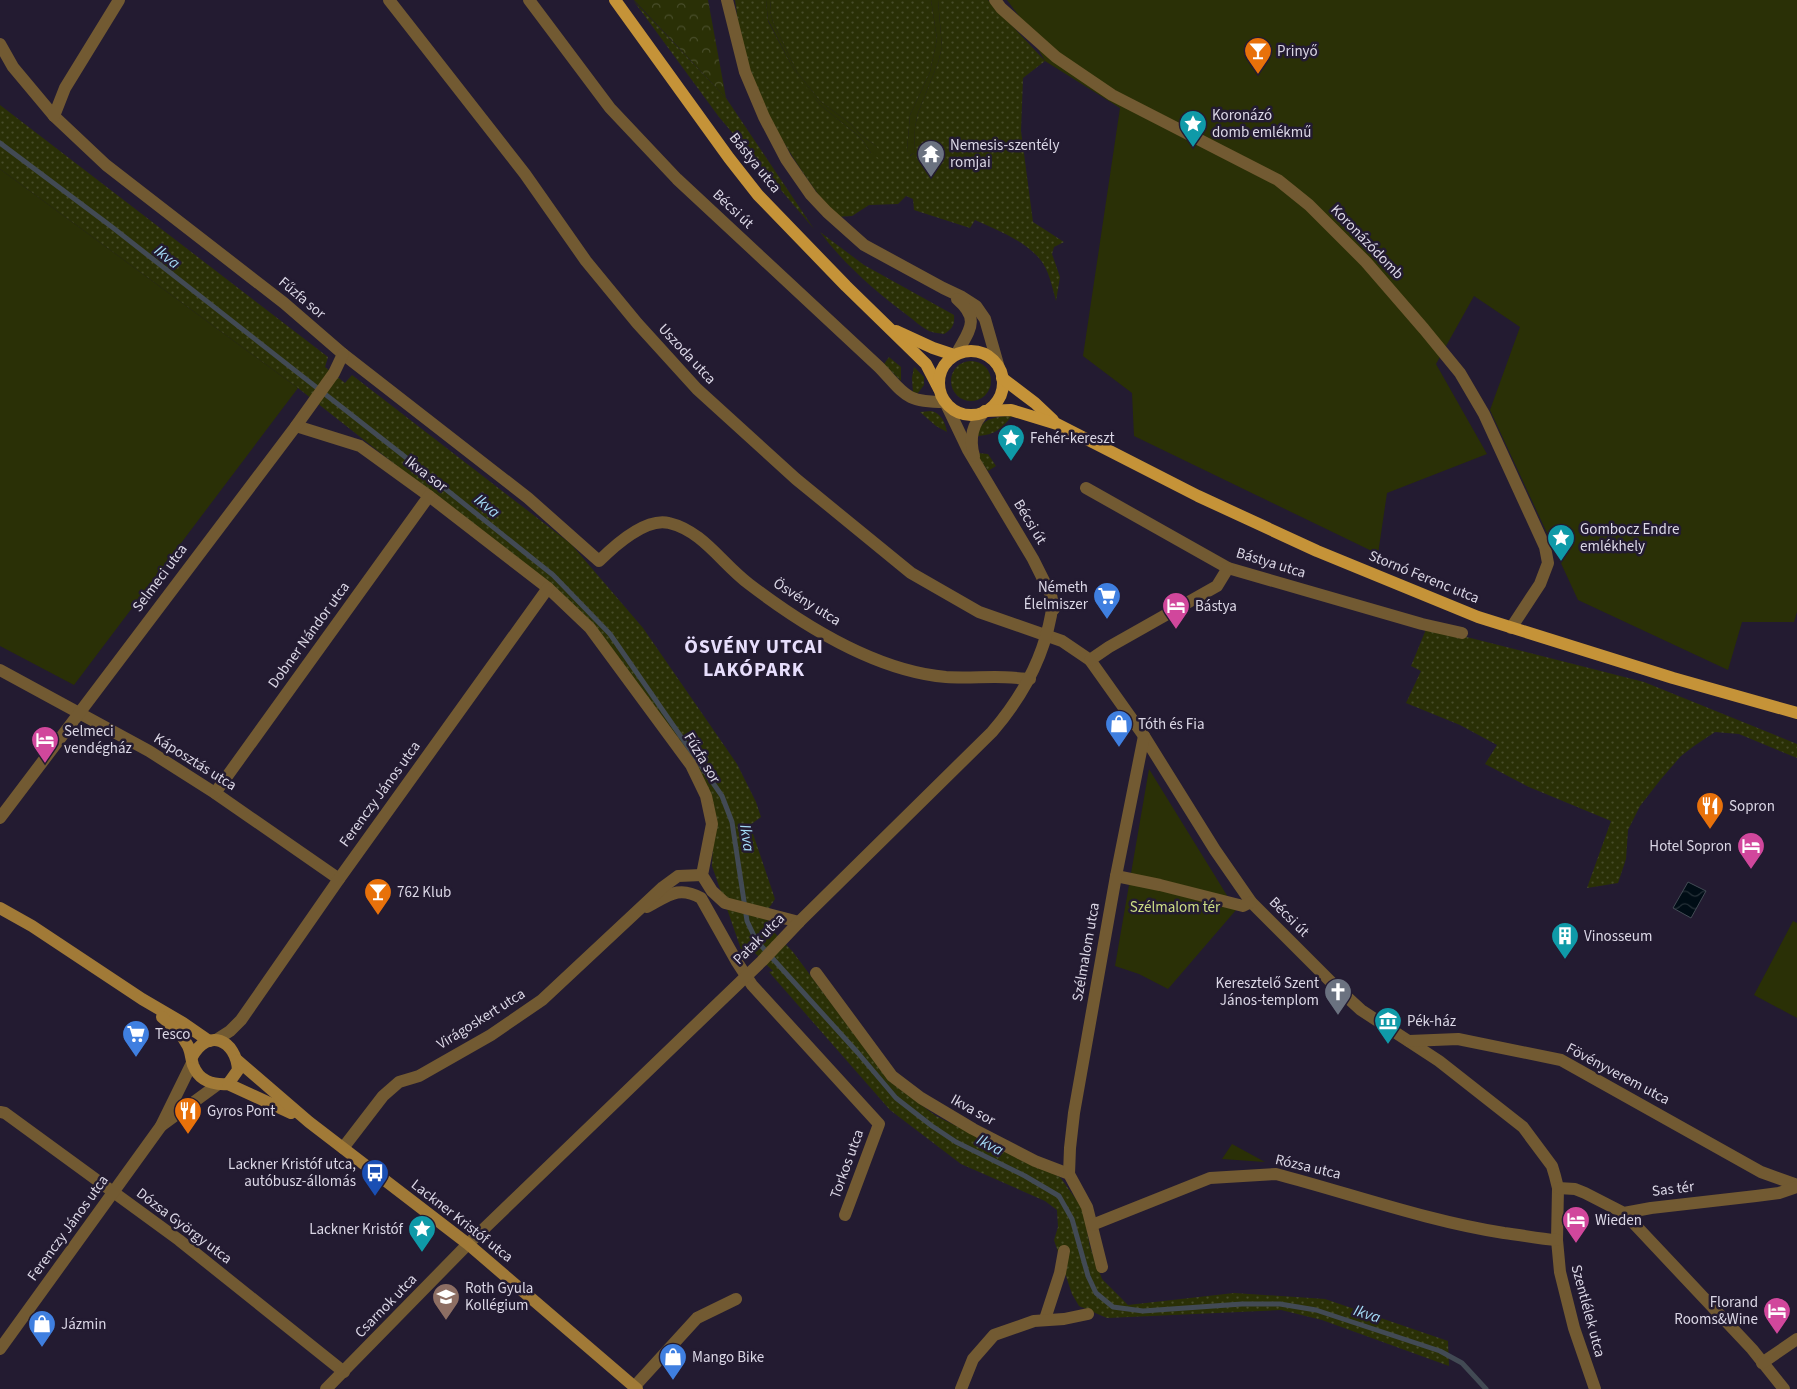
<svg xmlns="http://www.w3.org/2000/svg" width="1797" height="1389" font-family="'Source Sans 3',sans-serif">
<style>
.grass{fill:url(#grass-dots)}
.forest{fill:url(#forest-crowns)}
.green{fill:#2a3006}
.water{fill:url(#water-waves);stroke:#424a54}
.lines{fill:none;stroke-linecap:round;stroke-linejoin:round}
.stream{stroke:#424a54;stroke-width:5}
.street{stroke:#725a32;stroke-width:12}
.secondary{stroke:#a17a37;stroke-width:12}
.primary{stroke:#c59338;stroke-width:12}
.labels{text-anchor:middle;dominant-baseline:central;stroke-width:5;stroke-linejoin:round;paint-order:stroke}
.poi-label{font-size:15px;fill:#dbd7e6;stroke:#231b31;text-anchor:start}
.street-label{font-size:15px;fill:#dbd7e6;stroke:#231b31}
.park-label{font-size:15px;fill:#cdde86;stroke:#231b31}
.water-label{font-size:16px;font-style:italic;fill:#a4daf6;stroke:#231b31}
.district-label{font-size:20px;font-weight:bold;letter-spacing:1px;fill:#e7defc;stroke:#231b31}
</style>
<defs>
<pattern id="grass-dots" width="8" height="8" patternUnits="userSpaceOnUse" patternTransform="scale(1.25)"><rect width="8" height="8" fill="#2a3006"/><path d="M2 2h.1M6 6h.1" fill="none" stroke="#484d2a" stroke-width="1.8" stroke-linecap="round"/></pattern>
<pattern id="forest-crowns" width="20" height="18" patternUnits="userSpaceOnUse" patternTransform="scale(1.25)"><rect width="20" height="18" fill="#2a3006"/><path d="M2 6a3 3 0 1 1 6 0M12 15a3 3 0 1 1 6 0" fill="none" stroke="#484d2a"/></pattern>
<pattern id="water-waves" width="16" height="10" patternUnits="userSpaceOnUse" patternTransform="scale(1.25)"><rect width="16" height="10" fill="#000d16"/><path d="M0 5q4-4 8 0t8 0" fill="none" stroke="#253038"/></pattern>
</defs>
<rect width="100%" height="100%" fill="#231b31"/>
<!-- grass -->
<g class="grass">
<polygon points="633,0 726,98 814,229 719,117"/>
<path d="M735,0H766L768,21L794,70L820,105L855,133L863,141L871,153L876,146L860,134L851,124L820,101L797,72L773,22L770,11L771,0H931L937,39L930,72L910,115L907,150L910,156L914,153L915,127L918,113L938,63L942,47L938,0H988L1045,61L1023,78L1021,131L1033,222L1064,242L1054,247L1052,254L1060,277L1056,301C1052,287 1049,269 1039,258C1023,240 997,230 975,220L970,228L914,210L913,199L906,196L898,204L869,205L852,216L836,217C796,168 754,101 740,38C738,26 737,13 735,0Z"/>
<polygon points="0,105 328,357 325,367 345,383 352,375 571,544 643,628 737,764 756,802 761,817 750,825 775,899 765,914 772,930 793,952 889,1081 936,1116 1060,1177 1083,1209 1090,1247 1102,1279 1128,1305 1234,1293 1325,1299 1448,1341 1449,1366 1322,1320 1281,1310 1107,1318 1079,1306 1072,1294 1054,1240 1058,1227 1057,1210 1045,1201 961,1164 890,1110 769,972 773,971 752,950 746,953 741,949 712,866 714,820 706,792 578,618 538,577 298,388 0,169"/>
<path d="M820,232L864,265L954,315C955,325 952,329 944,334C940,333 934,333 929,331C921,327 914,320 907,315C876,292 843,263 820,232Z"/>
<polygon points="889,357 901,367 901,381 884,364"/>
<circle cx="971" cy="381" r="20"/>
<polygon points="914,367 924,377 924,385 918,393 913,392 912,378"/>
<path d="M931,411C941,413 945,422 947,432L936,426L920,412Z"/>
<path d="M1012,416C1002,428 995,435 978,436C980,417 997,417 1012,416Z"/>
<polygon points="978,453 988,454 996,466 988,471 979,458"/>
<polygon points="1427,627 1644,682 1797,744 1797,758 1739,734 1715,732 1694,746 1681,756 1661,779 1640,806 1628,830 1626,859 1618,883 1587,888 1611,821 1529,787 1485,764 1497,745 1460,725 1406,703 1421,671 1411,666"/>
</g>
<!-- forest -->
<polygon class="forest" points="634,0 708,0 726,98"/>
<!-- green -->
<g class="green">
<polygon points="766,0 771,0 770,11 773,22 797,72 820,101 851,124 860,134 876,146 885,159 886,163 871,153 863,141 855,133 820,105 803,83 794,70 768,20"/>
<polygon points="931,0 938,0 942,47 938,63 918,113 915,127 914,153 909,156 907,150 910,115 930,72 937,39"/>
<polygon points="1007,0 1797,0 1797,612 1794,622 1742,622 1728,670 1578,600 1490,410 1520,327 1474,296 1436,364 1487,454 1387,493 1378,554 1134,436 1132,393 1083,356 1120,108 1045,61 1019,16"/>
<polygon points="0,169 298,388 74,685 0,646"/>
<polygon points="1149,769 1236,910 1168,989 1139,974 1115,966"/>
<polygon points="1793,921 1797,923 1797,1018 1754,995"/>
<polygon points="1232,1144 1265,1162 1222,1159"/>
</g>
<!-- water -->
<polygon class="water" points="1688,882 1706,891 1691,918 1673,908"/>
<g class="lines">
<!-- stream -->
<polyline class="stream" points="0,143 112,227 418,467 553,575 610,634 722,796 732,822 747,921 756,940 858,1053 896,1098 932,1126 956,1142 1025,1176 1059,1196 1072,1219 1088,1276 1096,1293 1113,1307 1143,1311 1242,1304 1280,1304 1316,1310 1440,1351 1462,1363 1486,1389"/>
<!-- street -->
<g class="street">
<polyline points="389,0 525,174 586,261 637,323 697,389 796,479 911,573 979,612 1062,641 1090,660 1144,736 1215,850 1251,902 1336,987 1361,1010 1439,1061 1523,1127 1552,1166 1555,1176 1558,1188 1557,1240 1560,1272 1574,1328 1595,1389"/>
<path d="M529,0L610,108L677,179L879,367C905,394 904,402 945,402"/>
<polyline points="727,0 745,72 764,117 786,159 811,195 827,212 864,245 943,288 962,297 976,306 985,319 999,368"/>
<polyline points="995,0 1001,8 1056,57 1112,95 1278,180 1309,205 1366,262 1424,329 1460,373 1484,414 1545,547 1548,563 1540,584 1511,628"/>
<path d="M0,44L13,67L54,116L106,165L284,303L343,354L528,498L599,561C614,546 646,517 669,523C703,531 722,564 749,584C804,626 876,671 946,677C962,678 979,677 995,677C1007,677 1018,678 1030,679"/>
<polyline points="54,116 65,88 119,0"/>
<path d="M957,299C981,320 969,330 957,353"/>
<polyline points="946,404 968,450 1033,559 1051,595 1054,609"/>
<polyline points="296,426 360,446 429,496 548,588 590,628 691,765 706,796 712,824 702,875 712,891 725,903 799,922"/>
<path d="M974,456C969,439 972,424 985,411"/>
<polyline points="1086,488 1228,568 1422,624 1462,633"/>
<polyline points="1090,660 1109,647 1217,586 1228,568"/>
<polyline points="0,670 149,751 215,793 339,879"/>
<polyline points="215,793 429,496"/>
<polyline points="0,818 296,426 334,373 343,354"/>
<polyline points="1116,876 1160,885 1243,906 1251,902"/>
<path d="M647,907C668,896 678,885 701,898L737,962L752,985L879,1124L845,1215"/>
<polyline points="816,973 892,1076 921,1098 973,1129 1035,1161 1069,1174 1087,1207 1102,1267"/>
<polyline points="216,1040 230,1031 241,1020 339,879 548,588"/>
<polyline points="1409,1041 1458,1039 1561,1060 1761,1172 1797,1185"/>
<polyline points="0,1112 5,1113 179,1240 344,1372"/>
<polyline points="161,1126 217,1085"/>
<polyline points="343,1148 383,1096 399,1082 419,1076 491,1035 542,1000 663,887 678,876 702,875"/>
<polyline points="1069,1174 1070,1148 1074,1113 1116,876 1144,736"/>
<polyline points="1558,1188 1575,1189 1585,1193 1624,1213 1651,1208 1756,1196 1779,1193 1797,1187"/>
<polyline points="1624,1213 1752,1349 1784,1389"/>
<path d="M1092,1225L1210,1178L1276,1174C1352,1194 1427,1221 1504,1233C1522,1235 1539,1239 1557,1240"/>
<polyline points="1045,1319 1060,1273 1064,1251"/>
<polyline points="0,1349 161,1126 192,1063"/>
<polyline points="1762,1363 1797,1339"/>
<polyline points="634,1387 697,1318 736,1299"/>
<path d="M326,1389L468,1244L762,961L799,922L992,732C1024,695 1047,652 1053,602"/>
<polyline points="961,1389 973,1359 994,1335 1034,1321 1064,1319 1088,1314"/>
</g>
<!-- secondary -->
<g class="secondary">
<polyline points="0,908 32,926 142,999 183,1023 209,1041"/>
<path d="M162,1017C172,1026 182,1034 188,1046C191,1052 191,1059 193,1065C199,1081 212,1085 228,1084L291,1113"/>
<path d="M192,1057C208,1027 236,1040 238,1070L228,1084"/>
<polyline points="237,1060 309,1122 468,1244 637,1389"/>
</g>
<!-- primary -->
<g class="primary">
<polyline points="615,0 729,158 758,195 846,286 926,364 939,389"/>
<polyline points="896,331 933,348 954,355"/>
<circle cx="971" cy="383" r="32"/>
<polyline points="1002,378 1035,403 1053,420"/>
<polyline points="985,411 1011,410 1057,424 1198,496 1317,551 1478,617 1673,678 1797,713"/>
</g>
</g>
<!-- icons -->
<defs>
<symbol id="bar-pin" viewBox="-11 -11 22 30"><path d="M0 17L-7.5 6A9.5 9.5 0 1 1 7.5 6Z" fill="#e8710a" stroke="#231b31"/><path d="M-6-5H6L.8 .8V4.5H3.5V6h-7V4.5H-.8V.8Z" fill="#fff"/></symbol>
<symbol id="sight-pin" viewBox="-11 -11 22 30"><path d="M0 17L-7.5 6A9.5 9.5 0 1 1 7.5 6Z" fill="#0f9aa8" stroke="#231b31"/><path d="M0-6L1.8-2.2L6-1.7L2.9 1.2L3.7 5.4L0 3.3L-3.7 5.4L-2.9 1.2L-6-1.7L-1.8-2.2Z" fill="#fff"/></symbol>
<symbol id="temple-pin" viewBox="-11 -11 22 30"><path d="M0 17L-7.5 6A9.5 9.5 0 1 1 7.5 6Z" fill="#6b7280" stroke="#231b31"/><path d="M0-6L5-2H3V0L6.5 2.5H4V6H1.5V3h-3V6H-4V2.5H-6.5L-3 0V-2H-5Z" fill="#fff"/></symbol>
<symbol id="supermarket-pin" viewBox="-11 -11 22 30"><path d="M0 17L-7.5 6A9.5 9.5 0 1 1 7.5 6Z" fill="#3f7fe0" stroke="#231b31"/><path d="M-6-5.5h2.5l.6 2H6L4.5 2H-2.5L-4.4-4H-6ZM-1.5 3.2a1.3 1.3 0 1 0 .1 0ZM3 3.2a1.3 1.3 0 1 0 .1 0Z" fill="#fff"/></symbol>
<symbol id="hotel-pin" viewBox="-11 -11 22 30"><path d="M0 17L-7.5 6A9.5 9.5 0 1 1 7.5 6Z" fill="#d1479c" stroke="#231b31"/><path d="M-6-4.5h1.5V1H6V5H4.5V3h-9V5H-6ZM-4 0a1.8 1.8 0 1 1 3.6 0ZM.5 0V-2.5h3Q6-2.5 6 0Z" fill="#fff"/></symbol>
<symbol id="shop-pin" viewBox="-11 -11 22 30"><path d="M0 17L-7.5 6A9.5 9.5 0 1 1 7.5 6Z" fill="#3f7fe0" stroke="#231b31"/><path d="M-5-2.5h2.3a2.7 3.5 0 0 1 5.4 0H5L5.5 6h-11ZM-1.5-2.5h3a1.5 2.3 0 0 0-3 0Z" fill="#fff"/></symbol>
<symbol id="restaurant-pin" viewBox="-11 -11 22 30"><path d="M0 17L-7.5 6A9.5 9.5 0 1 1 7.5 6Z" fill="#e8710a" stroke="#231b31"/><path d="M-5-6h1v4h1v-4h1v4h1v-4h1v5L-1.5 .5V6h-2V.5L-5-1ZM5-6V6H3V1.5H1.5Q1.5-4 5-6Z" fill="#fff"/></symbol>
<symbol id="building-pin" viewBox="-11 -11 22 30"><path d="M0 17L-7.5 6A9.5 9.5 0 1 1 7.5 6Z" fill="#0f9aa8" stroke="#231b31"/><path d="M-4-6H4V6H1V3H-1V6H-4ZM-2.5-4.3h1.7v1.8h-1.7ZM.8-4.3h1.7v1.8H.8ZM-2.5-1h1.7V.8h-1.7ZM.8-1h1.7V.8H.8Z" fill="#fff"/></symbol>
<symbol id="church-pin" viewBox="-11 -11 22 30"><path d="M0 17L-7.5 6A9.5 9.5 0 1 1 7.5 6Z" fill="#6b7280" stroke="#231b31"/><path d="M-1.2-6h2.4v3.5h3.3v2.4h-3.3V6h-2.4V-.1h-3.3v-2.4h3.3Z" fill="#fff"/></symbol>
<symbol id="museum-pin" viewBox="-11 -11 22 30"><path d="M0 17L-7.5 6A9.5 9.5 0 1 1 7.5 6Z" fill="#0f9aa8" stroke="#231b31"/><path d="M0-6L6-3V-2H-6V-3ZM-5-1h2V3h-2ZM-1-1h2V3h-2ZM3-1h2V3H3ZM-6 4H6V6H-6Z" fill="#fff"/></symbol>
<symbol id="bus-pin" viewBox="-11 -11 22 30"><path d="M0 17L-7.5 6A9.5 9.5 0 1 1 7.5 6Z" fill="#1a4fb4" stroke="#231b31"/><path d="M-5-6H5V4H4V6H2V4H-2V6H-4V4H-5ZM-3.5-4V0h7V-4ZM-3.5 1.2v1.5H-2V1.2ZM2 1.2v1.5H3.5V1.2Z" fill="#fff"/></symbol>
<symbol id="school-pin" viewBox="-11 -11 22 30"><path d="M0 17L-7.5 6A9.5 9.5 0 1 1 7.5 6Z" fill="#8d6e63" stroke="#231b31"/><path d="M0-5L7-2L0 1L-7-2ZM-4 1L0 2.5L4 1V4Q0 6-4 4Z" fill="#fff"/></symbol>
</defs>
<g fill-rule="evenodd">
<use href="#bar-pin" x="1242" y="35" width="32" height="43"/>
<use href="#sight-pin" x="1177" y="108" width="32" height="43"/>
<use href="#temple-pin" x="915" y="138" width="32" height="43"/>
<use href="#sight-pin" x="995" y="422" width="32" height="43"/>
<use href="#sight-pin" x="1545" y="522" width="32" height="43"/>
<use href="#supermarket-pin" x="1091" y="580" width="32" height="43"/>
<use href="#hotel-pin" x="1160" y="590" width="32" height="43"/>
<use href="#shop-pin" x="1103" y="708" width="32" height="43"/>
<use href="#hotel-pin" x="29" y="724" width="32" height="43"/>
<use href="#restaurant-pin" x="1694" y="790" width="32" height="43"/>
<use href="#hotel-pin" x="1735" y="830" width="32" height="43"/>
<use href="#bar-pin" x="362" y="876" width="32" height="43"/>
<use href="#building-pin" x="1549" y="920" width="32" height="43"/>
<use href="#church-pin" x="1322" y="976" width="32" height="43"/>
<use href="#museum-pin" x="1372" y="1005" width="32" height="43"/>
<use href="#supermarket-pin" x="120" y="1018" width="32" height="43"/>
<use href="#restaurant-pin" x="172" y="1095" width="32" height="43"/>
<use href="#bus-pin" x="359" y="1157" width="32" height="43"/>
<use href="#hotel-pin" x="1560" y="1204" width="32" height="43"/>
<use href="#sight-pin" x="406" y="1213" width="32" height="43"/>
<use href="#school-pin" x="430" y="1281" width="32" height="43"/>
<use href="#hotel-pin" x="1761" y="1295" width="32" height="43"/>
<use href="#shop-pin" x="26" y="1308" width="32" height="43"/>
<use href="#shop-pin" x="657" y="1341" width="32" height="43"/>
</g>
<g class="labels">
<!-- poi labels -->
<g class="poi-label">
<text x="1277" y="51">Prinyő</text>
<text x="1212" y="115">Koronázó<tspan x="1212" dy="17">domb emlékmű</tspan></text>
<text x="950" y="145">Nemesis-szentély<tspan x="950" dy="17">romjai</tspan></text>
<text x="1030" y="438">Fehér-kereszt</text>
<text x="1580" y="529">Gombocz Endre<tspan x="1580" dy="17">emlékhely</tspan></text>
<text x="1088" y="587" text-anchor="end">Németh<tspan x="1088" dy="17">Élelmiszer</tspan></text>
<text x="1195" y="606">Bástya</text>
<text x="1138" y="724">Tóth és Fia</text>
<text x="64" y="731">Selmeci<tspan x="64" dy="17">vendégház</tspan></text>
<text x="1729" y="806">Sopron</text>
<text x="1732" y="846" text-anchor="end">Hotel Sopron</text>
<text x="397" y="892">762 Klub</text>
<text x="1584" y="936">Vinosseum</text>
<text x="1319" y="983" text-anchor="end">Keresztelő Szent<tspan x="1319" dy="17">János-templom</tspan></text>
<text x="1407" y="1021">Pék-ház</text>
<text x="155" y="1034">Tesco</text>
<text x="207" y="1111">Gyros Pont</text>
<text x="356" y="1164" text-anchor="end">Lackner Kristóf utca,<tspan x="356" dy="17">autóbusz-állomás</tspan></text>
<text x="1595" y="1220">Wieden</text>
<text x="403" y="1229" text-anchor="end">Lackner Kristóf</text>
<text x="465" y="1288">Roth Gyula<tspan x="465" dy="17">Kollégium</tspan></text>
<text x="1758" y="1302" text-anchor="end">Florand<tspan x="1758" dy="17">Rooms&amp;Wine</tspan></text>
<text x="61" y="1324">Jázmin</text>
<text x="692" y="1357">Mango Bike</text>
</g>
<!-- street labels -->
<g class="street-label">
<text transform="translate(755 163) rotate(51)">Bástya utca</text>
<text transform="translate(733 209) rotate(43)">Bécsi út</text>
<text transform="translate(1367 242) rotate(46)">Koronázódomb</text>
<text transform="translate(302 298) rotate(40)">Fűzfa sor</text>
<text transform="translate(687 354) rotate(47)">Uszoda utca</text>
<text transform="translate(426 474) rotate(37)">Ikva sor</text>
<text transform="translate(1030 522) rotate(59)">Bécsi út</text>
<text transform="translate(1271 563) rotate(17)">Bástya utca</text>
<text transform="translate(1424 577) rotate(22)">Stornó Ferenc utca</text>
<text transform="translate(160 578) rotate(-53)">Selmeci utca</text>
<text transform="translate(807 602) rotate(32)">Ösvény utca</text>
<text transform="translate(309 635) rotate(-54)">Dobner Nándor utca</text>
<text transform="translate(702 758) rotate(59)">Fűzfa sor</text>
<text transform="translate(195 762) rotate(32)">Káposztás utca</text>
<text transform="translate(380 794) rotate(-54)">Ferenczy János utca</text>
<text transform="translate(1289 917) rotate(45)">Bécsi út</text>
<text transform="translate(759 939) rotate(-45)">Patak utca</text>
<text transform="translate(1086 952) rotate(-80)">Szélmalom utca</text>
<text transform="translate(481 1019) rotate(-32)">Virágoskert utca</text>
<text transform="translate(1618 1074) rotate(28)">Fövényverem utca</text>
<text transform="translate(973 1110) rotate(29)">Ikva sor</text>
<text transform="translate(847 1164) rotate(-70)">Torkos utca</text>
<text transform="translate(1308 1167) rotate(13)">Rózsa utca</text>
<text transform="translate(1673 1189) rotate(-7)">Sas tér</text>
<text transform="translate(462 1221) rotate(38)">Lackner Kristóf utca</text>
<text transform="translate(184 1226) rotate(37)">Dózsa György utca</text>
<text transform="translate(68 1228) rotate(-54)">Ferenczy János utca</text>
<text transform="translate(386 1306) rotate(-46)">Csarnok utca</text>
<text transform="translate(1588 1311) rotate(75)">Szentlélek utca</text>
</g>
<!-- park labels -->
<g class="park-label">
<text x="1175" y="907">Szélmalom tér</text>
</g>
<!-- water labels -->
<g class="water-label">
<text transform="translate(167 257) rotate(38)">Ikva</text>
<text transform="translate(487 506) rotate(39)">Ikva</text>
<text transform="translate(747 838) rotate(81)">Ikva</text>
<text transform="translate(990 1145) rotate(28)">Ikva</text>
<text transform="translate(1367 1314) rotate(18)">Ikva</text>
</g>
<!-- district labels -->
<g class="district-label">
<text x="754" y="647">ÖSVÉNY UTCAI<tspan x="754" dy="23">LAKÓPARK</tspan></text>
</g>
</g>
</svg>
